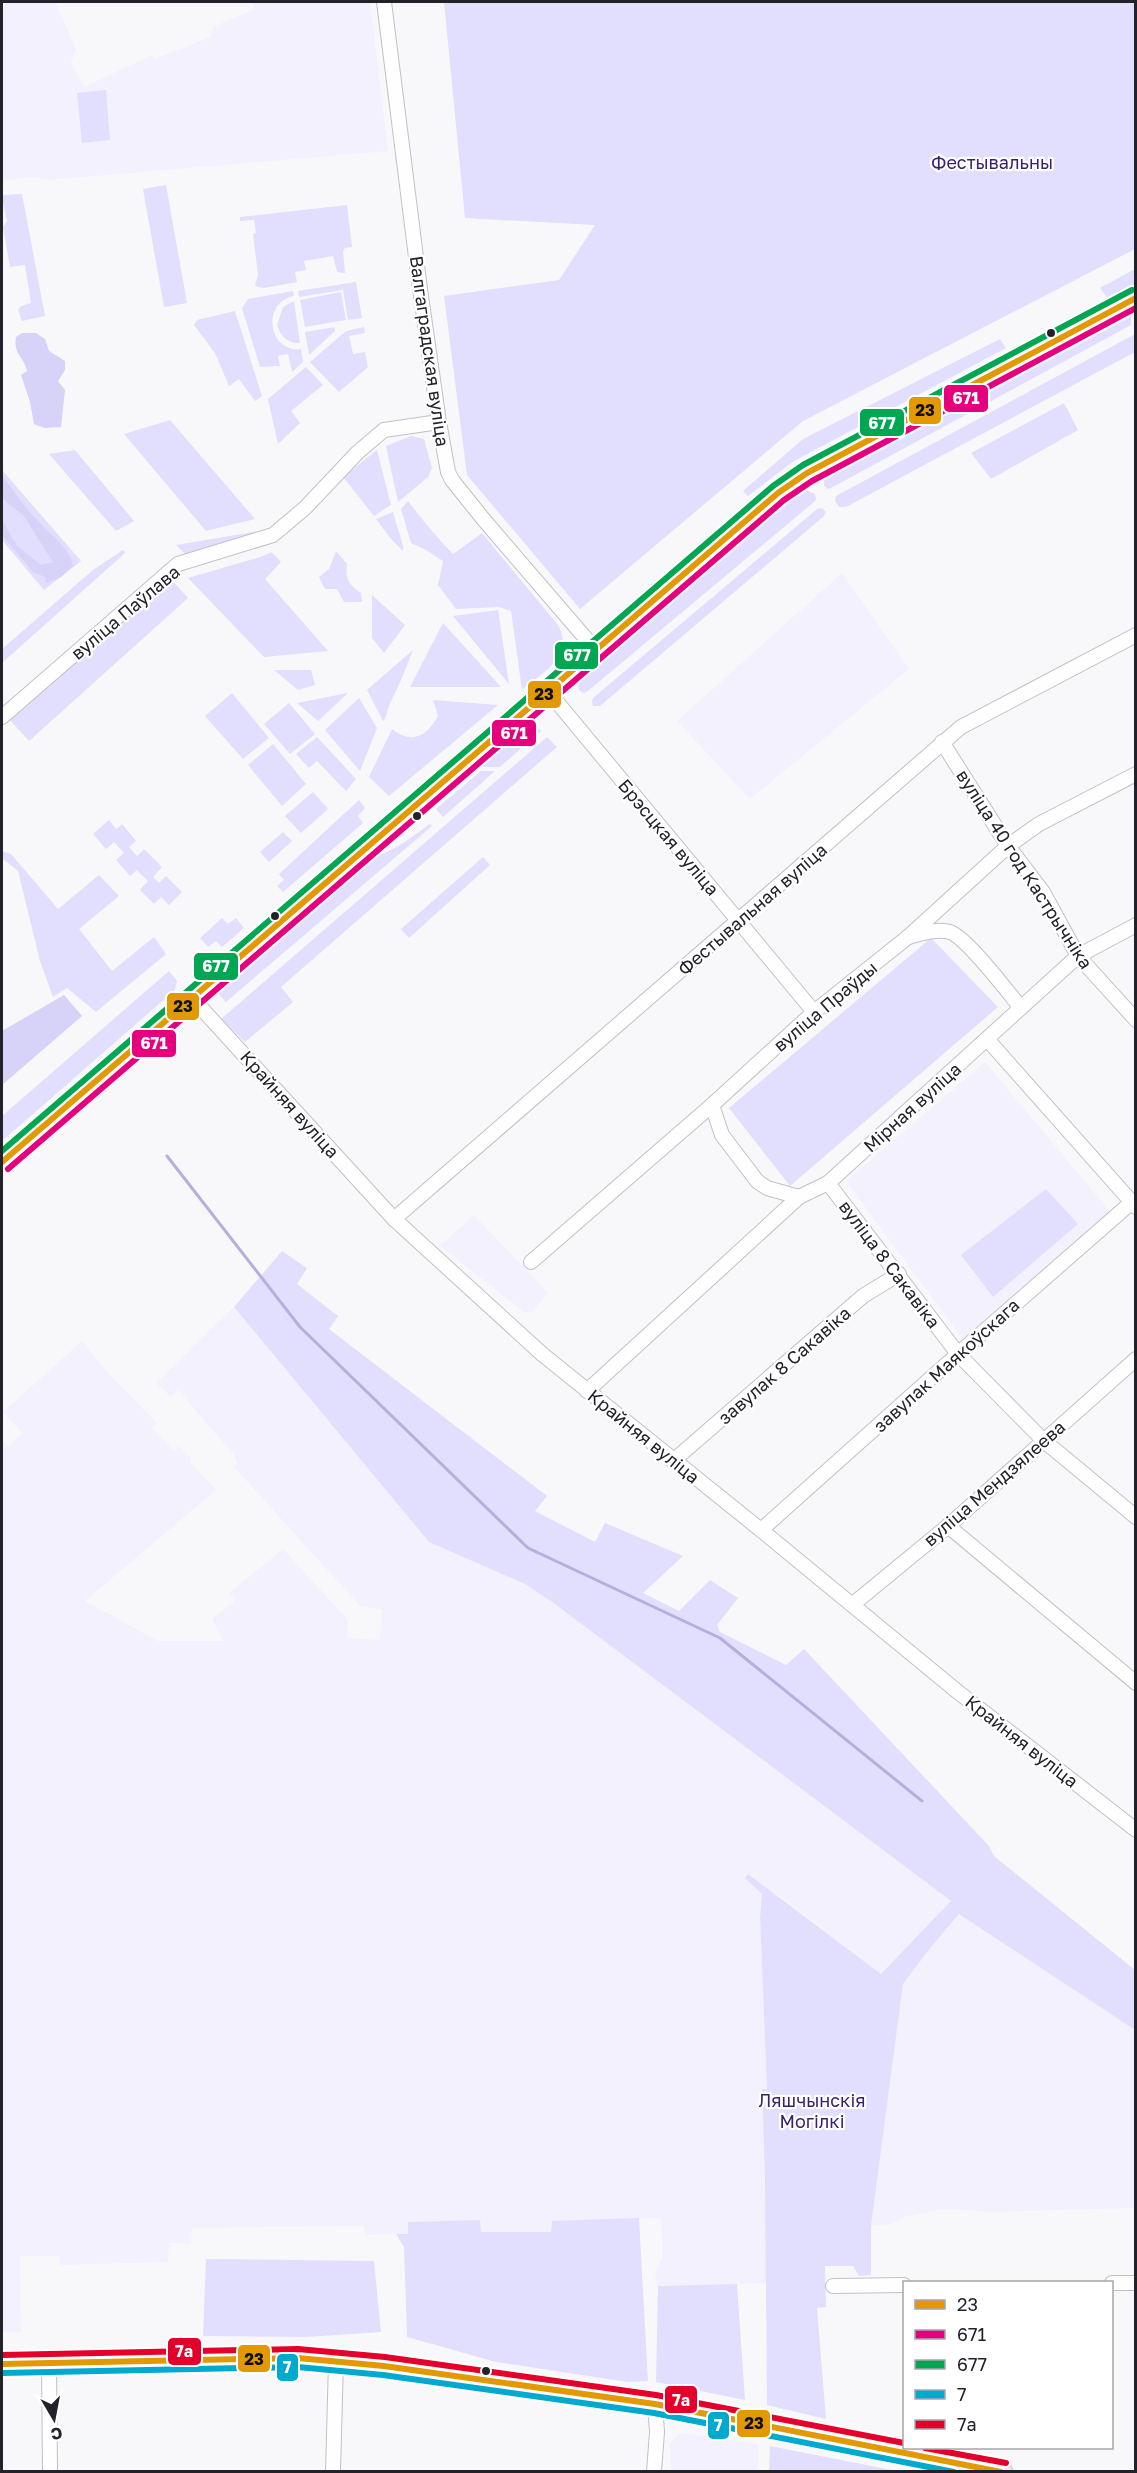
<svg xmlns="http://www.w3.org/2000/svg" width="1137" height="2473" font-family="'Golos Text',sans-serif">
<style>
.built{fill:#f2f1fd}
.green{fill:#e2defd}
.forest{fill:#d6d2f8}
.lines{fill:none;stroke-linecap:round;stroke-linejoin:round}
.stream{stroke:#b6afde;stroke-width:3}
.minor-casing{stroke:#c1c0c6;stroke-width:16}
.major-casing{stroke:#d5d5d7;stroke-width:20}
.minor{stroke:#fefefe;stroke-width:14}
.major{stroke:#e5ebe4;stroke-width:16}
.bus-1-casing{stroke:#fff;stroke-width:10}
.bus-2-casing{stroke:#fff;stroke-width:10}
.bus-3-casing{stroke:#fff;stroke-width:10}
.bus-4-casing{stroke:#fff;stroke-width:10}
.bus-5-casing{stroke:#fff;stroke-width:10}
.bus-1{stroke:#e29904;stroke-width:6}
.bus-2{stroke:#e5007d;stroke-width:6}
.bus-3{stroke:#00a651;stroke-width:6}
.bus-4{stroke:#00a9ce;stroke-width:6}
.bus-5{stroke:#e4002b;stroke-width:6}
.bus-dot{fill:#23222b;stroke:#fff;stroke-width:2}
.labels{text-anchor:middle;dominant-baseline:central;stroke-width:4.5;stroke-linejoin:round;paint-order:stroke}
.park-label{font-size:18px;fill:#38226f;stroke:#fff}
.street-label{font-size:18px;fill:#23222b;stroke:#fff}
.line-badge{stroke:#fff;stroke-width:2}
.badge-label{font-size:16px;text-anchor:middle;font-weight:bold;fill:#fff}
.pale-badge-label{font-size:16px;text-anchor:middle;font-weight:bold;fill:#111}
</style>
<rect width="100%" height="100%" fill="#f8f8fb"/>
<!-- built -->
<g class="built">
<polygon points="2,2 55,2 76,49 71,62 84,87 152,55 155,59 211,37 213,27 255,9 252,2 370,2 388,151 48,180 31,177 2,181"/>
<polygon points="842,573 909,669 750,799 677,721"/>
<polygon points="985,1062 1112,1214 964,1341 846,1181"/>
<polygon points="474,1215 548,1293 531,1313 524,1312 440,1246"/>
<polygon points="234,1307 429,1542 525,1584 552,1602 952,1902 881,1974 786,1901 748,1874 745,1878 762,1893 760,1917 767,2089 762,2089 767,2283 658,2286 655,2276 657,2266 663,2258 661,2218 552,2221 551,2232 480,2232 480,2220 408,2222 408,2234 365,2235 364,2226 192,2228 191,2244 169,2243 168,2262 60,2265 59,2256 20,2256 21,2332 2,2332 2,1440 9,1447 22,1433 3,1412 82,1341 108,1373 157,1423 152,1428 174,1450 178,1446 192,1459 190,1462 216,1490 85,1601 158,1641 223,1641 212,1619 235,1601 229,1593 283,1549 348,1620 347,1638 380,1640 382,1609 361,1607 235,1468 237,1460 233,1454 178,1390 171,1397 156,1383"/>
<polygon points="959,1914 1135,2030 1135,2208 993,2212 945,2209 907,2216 891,2224 871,2226 903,1984 931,1947"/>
<polygon points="681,2433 758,2444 758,2471 671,2471 670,2443"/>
</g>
<!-- green -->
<g class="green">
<polygon points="444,2 1135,2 1135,249 803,421 580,609 467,475 444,296 559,280 595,225 465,218"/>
<polygon points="106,90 110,140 82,143 77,93"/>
<polygon points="166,185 187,303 164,307 143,189"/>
<polygon points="22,194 45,316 22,321 18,310 21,306 31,303 25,265 10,267 3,227 7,221 2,199 3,195"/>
<polygon points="347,205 352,247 345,248 343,251 345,273 337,272 333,256 304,261 306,270 295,272 297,282 264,288 257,287 255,285 258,275 253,234 256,233 254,220 240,221 240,217"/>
<polygon points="1135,269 1135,285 1108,299 1100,288"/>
<polygon points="356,282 362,318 348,320 343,290 299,297 298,291"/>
<path d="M293,291L294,296C261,302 268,353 301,349L303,362L292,372L288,354L278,356L280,366L260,367L242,308L248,299Z"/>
<polygon points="341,292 346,320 305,327 300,300"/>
<path d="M294,301L300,343C288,344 281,337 277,325L283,307Z"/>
<polygon points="235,311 262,396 255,401 239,379 229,386 215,353 194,325 197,320"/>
<polygon points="1131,316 1131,325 831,488 828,489 824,486 824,480"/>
<polygon points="335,327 335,331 309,355 305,332"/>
<polygon points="364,327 365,333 349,336 353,354 365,352 368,367 339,392 310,362 346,331"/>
<polygon points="1135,334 1135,352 846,507 839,507 835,501 836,496"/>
<polygon points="1000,339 1006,348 794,461 748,496 743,491 803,439"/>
<polygon points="306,367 323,385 291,411 300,423 278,444 268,399"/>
<polygon points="1064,403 1078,430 991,479 971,453"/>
<polygon points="170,420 255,519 206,531 124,434"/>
<polygon points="411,436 424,439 432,468 428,477 398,502 386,446"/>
<polygon points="75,450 134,521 116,531 49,454"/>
<polygon points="377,450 391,505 374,516 343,477"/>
<polygon points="2,470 81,561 44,590 2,540"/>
<polygon points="806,490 815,494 816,499 814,502 588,691 583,693 579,690 578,682 795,497"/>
<path d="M408,501C422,519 436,537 453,554L482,533L558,625C575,656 543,672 522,690L511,611L499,607L456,609L438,585L443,561L426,550L411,543L401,509Z"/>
<polygon points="822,508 826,512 823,517 600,706 593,706 592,702 593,698 817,509"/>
<polygon points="393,512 403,546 403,551 391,539 376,519"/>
<polygon points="259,531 261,535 186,555 176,545"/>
<polygon points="123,550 125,553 2,663 2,649 93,570"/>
<path d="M336,551L347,564C345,579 349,585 361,593L362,602H344L337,589H325L319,577L329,569Z"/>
<polygon points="272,552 281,562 265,579 328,651 264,657 188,578 260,557"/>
<polygon points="170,578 188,598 29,741 9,719"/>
<polygon points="372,595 405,625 384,653 372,638"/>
<polygon points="498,610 509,684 453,616"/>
<polygon points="443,623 501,687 410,687"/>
<path d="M413,650C406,668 399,686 390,703C387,709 388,715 383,721L367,690Z"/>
<polygon points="274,670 311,670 315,685 298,690"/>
<polygon points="232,693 269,738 243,759 205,716"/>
<polygon points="348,693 318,721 297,703"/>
<polygon points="359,698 377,728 360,771 325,730"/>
<path d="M433,700L498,705L389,796L369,777L392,729C412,745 427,736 438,716Z"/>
<polygon points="289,703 315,734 290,754 264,724"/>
<polygon points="533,723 541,731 500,767 481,767"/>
<polygon points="317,737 356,779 346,791 317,761 309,768 296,754"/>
<polygon points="547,737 557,747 281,987 293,1002 245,1042 221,1019"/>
<polygon points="273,744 306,784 282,806 248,765"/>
<polygon points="481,771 495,771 443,817 436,809"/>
<polygon points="313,792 328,809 301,833 285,816"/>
<polygon points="359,800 365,808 358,816 363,823 283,892 277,886 284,880 279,874"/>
<polygon points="109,820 116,829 122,824 136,841 129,847 137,856 144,849 162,867 153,877 159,883 166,876 182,892 169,905 161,897 154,904 140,890 148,881 137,870 130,876 116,860 124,853 114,842 106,849 93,834"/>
<path d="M429,824L432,826L226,1002L218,993L378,855C389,854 420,832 429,824Z"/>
<polygon points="283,832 292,841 269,862 260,852"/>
<polygon points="2,851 11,854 58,909 99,875 119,896 79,929 112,971 154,937 166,954 96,1012 67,988 53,997 40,961 18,871 2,858"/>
<polygon points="483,857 490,865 409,938 401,929"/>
<polygon points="222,918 228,924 236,918 244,928 222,947 216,941 208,947 200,938"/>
<polygon points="931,938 998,1007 790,1186 729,1108"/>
<polygon points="169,971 177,981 175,990 2,1141 2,1116"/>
<polygon points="1046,1189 1078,1224 993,1297 961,1255"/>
<polygon points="282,1251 307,1268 297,1284 338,1316 329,1329 547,1496 535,1511 595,1542 605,1523 683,1556 643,1593 679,1611 710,1580 738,1598 717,1625 720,1632 786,1665 804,1649 989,1846 994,1856 1135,1970 1135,2030 959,1914 931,1947 903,1984 871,2226 871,2275 859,2276 853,2266 825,2266 826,2307 817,2308 826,2419 767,2405 765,2182 762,2089 767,2089 760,1917 762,1894 745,1878 748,1874 881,1974 951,1901 552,1602 525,1584 429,1542 234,1307"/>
<polygon points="639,2218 648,2381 628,2382 496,2362 407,2337 404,2247 396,2234 408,2234 408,2222 480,2220 481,2232 551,2232 552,2221"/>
<polygon points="206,2259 374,2261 381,2332 306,2337 203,2336"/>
<polygon points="737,2284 745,2400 656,2382 658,2286"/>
<polygon points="770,2446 897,2471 769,2471"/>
</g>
<!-- forest -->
<g class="forest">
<path d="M22,333H36L45,339L49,351L65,361V370L58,381L65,390L61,427L44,428L34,424L30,402L21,375L27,371C24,356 13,355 16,337Z"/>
<path d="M2,476C14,491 25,508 38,521C50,535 69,546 73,566L61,577L46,583L45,577L33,572L2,535V520L17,546L41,565L53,562L24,516L2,498Z"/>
<polygon points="64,995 82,1016 2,1085 2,1031"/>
</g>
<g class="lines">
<!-- stream -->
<polyline class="stream" points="167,1156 300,1327 528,1548 720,1638 922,1801"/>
<defs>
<g id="minor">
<polyline points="384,2 420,289 439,422 448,472 452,480 484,520 594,648"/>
<polyline points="547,690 814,1012"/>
<polyline points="2,717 178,564 273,535 305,508 358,452 384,430 439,422"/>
<polyline points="942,742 1008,846 1043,892 1078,956 1136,1020"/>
<path d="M908,937C920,934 937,928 950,932C967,938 1007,991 1021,1008"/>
<polyline points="192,998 394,1219 542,1354 761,1530 958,1692 1136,1830"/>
<polyline points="987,1039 1136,1207"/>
<polyline points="712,1105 722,1135 757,1181 767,1188 799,1197"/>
<polyline points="828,1183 958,1354 1043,1440 1136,1517"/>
<polyline points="394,1219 961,727 1136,635"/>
<polyline points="531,1262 712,1105 814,1012 908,937 1008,846 1039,824 1136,774"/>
<polyline points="587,1391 799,1197 828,1183 1078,956 1136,925"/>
<polyline points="673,1461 863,1296 899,1274"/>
<polyline points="948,1526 1136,1683"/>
<polyline points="761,1530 958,1354 1132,1202"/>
<polyline points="852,1605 948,1526 1136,1359"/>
<polyline points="1112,2283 1136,2283"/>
<polyline points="833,2286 904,2285"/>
<polyline points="49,2363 50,2472"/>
<polyline points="333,2472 336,2362"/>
<polyline points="654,2472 657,2432 655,2404"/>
</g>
<g id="major">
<polyline points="2,1162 778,493 807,473 1136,298"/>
<polyline points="2,2364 298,2358 384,2366 655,2404 1004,2472"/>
</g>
</defs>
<!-- minor casing -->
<use href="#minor" class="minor-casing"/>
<!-- major casing -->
<use href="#major" class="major-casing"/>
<!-- minor -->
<use href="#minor" class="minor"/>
<!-- major -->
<use href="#major" class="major"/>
<defs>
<g id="bus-1">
<polyline points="2,1162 778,493 807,473 1136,298"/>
<polyline points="2,2364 298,2358 384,2366 655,2404 1001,2472"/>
</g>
<polyline id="bus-2" points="8,1169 784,500 812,481 1136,308"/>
<polyline id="bus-3" points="2,1151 773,486 803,465 1132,290"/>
<polyline id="bus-4" points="2,2373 298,2367 383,2375 654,2413 954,2472"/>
<g id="bus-5">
<polyline points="2,2355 298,2349 385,2357 656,2395 904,2443"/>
<polyline points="925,2448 1006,2463"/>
</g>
</defs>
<!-- bus-1 casing -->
<use href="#bus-1" class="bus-1-casing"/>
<!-- bus-2 casing -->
<use href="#bus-2" class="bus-2-casing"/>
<!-- bus-3 casing -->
<use href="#bus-3" class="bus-3-casing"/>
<!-- bus-4 casing -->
<use href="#bus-4" class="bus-4-casing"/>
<!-- bus-5 casing -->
<use href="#bus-5" class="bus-5-casing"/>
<!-- bus-1 -->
<use href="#bus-1" class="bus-1"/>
<!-- bus-2 -->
<use href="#bus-2" class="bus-2"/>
<!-- bus-3 -->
<use href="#bus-3" class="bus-3"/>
<!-- bus-4 -->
<use href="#bus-4" class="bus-4"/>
<!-- bus-5 -->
<use href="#bus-5" class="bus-5"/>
</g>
<!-- markers -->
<g class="bus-dot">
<circle cx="1051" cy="333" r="5"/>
<circle cx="417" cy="816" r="5"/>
<circle cx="275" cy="916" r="5"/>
<circle cx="486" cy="2371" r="5"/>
</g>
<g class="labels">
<!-- park labels -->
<g class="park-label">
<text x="992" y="162">Фестывальны</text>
<text x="812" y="2100">Ляшчынскія<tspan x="812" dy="21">Могілкі</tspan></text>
</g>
<!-- street labels -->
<g class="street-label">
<text transform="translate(430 351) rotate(82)">Валгаградская вуліца</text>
<text transform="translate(125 612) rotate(-40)">вуліца Паўлава</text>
<text transform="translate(669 837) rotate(50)">Брэсцкая вуліца</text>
<text transform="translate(1025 869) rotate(57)">вуліца 40 год Кастрычніка</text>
<text transform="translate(752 909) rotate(-41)">Фестывальная вуліца</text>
<text transform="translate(825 1006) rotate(-40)">вуліца Праўды</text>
<text transform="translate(290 1104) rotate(48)">Крайняя вуліца</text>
<text transform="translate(912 1107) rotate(-42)">Мірная вуліца</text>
<text transform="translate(890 1264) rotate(53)">вуліца 8 Сакавіка</text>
<text transform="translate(784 1365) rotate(-41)">завулак 8 Сакавіка</text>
<text transform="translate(946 1365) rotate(-42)">завулак Маякоўскага</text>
<text transform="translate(644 1436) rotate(39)">Крайняя вуліца</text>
<text transform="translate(994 1483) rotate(-41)">вуліца Мендзялеева</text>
<text transform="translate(1022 1741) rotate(38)">Крайняя вуліца</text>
</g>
</g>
<g class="line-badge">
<rect x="943" y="384" width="46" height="29" rx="6" fill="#e5007d"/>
<rect x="908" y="396" width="34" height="29" rx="6" fill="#e29904"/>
<rect x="859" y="408" width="46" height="29" rx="6" fill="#00a651"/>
<rect x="554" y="641" width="45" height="29" rx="6" fill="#00a651"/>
<rect x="527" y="680" width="35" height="29" rx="6" fill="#e29904"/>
<rect x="491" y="719" width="46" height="28" rx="6" fill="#e5007d"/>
<rect x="193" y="952" width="46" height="29" rx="6" fill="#00a651"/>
<rect x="166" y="992" width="34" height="29" rx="6" fill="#e29904"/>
<rect x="131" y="1029" width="46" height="29" rx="6" fill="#e5007d"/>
<rect x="167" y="2337" width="35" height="29" rx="6" fill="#e4002b"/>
<rect x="237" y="2344" width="34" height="29" rx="6" fill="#e29904"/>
<rect x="276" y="2353" width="23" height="29" rx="6" fill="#00a9ce"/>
<rect x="664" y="2385" width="34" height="29" rx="6" fill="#e4002b"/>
<rect x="736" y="2409" width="35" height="29" rx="6" fill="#e29904"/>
<rect x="707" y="2411" width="23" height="29" rx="6" fill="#00a9ce"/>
</g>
<g class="badge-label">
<text x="966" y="404">671</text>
<text x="882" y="429">677</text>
<text x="577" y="661">677</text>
<text x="514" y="739">671</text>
<text x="216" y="972">677</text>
<text x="154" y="1049">671</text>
<text x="184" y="2357">7а</text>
<text x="287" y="2373">7</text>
<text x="681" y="2406">7а</text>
<text x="718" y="2431">7</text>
</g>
<g class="pale-badge-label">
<text x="925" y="416">23</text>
<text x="544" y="700">23</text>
<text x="183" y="1012">23</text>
<text x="254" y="2365">23</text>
<text x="754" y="2429">23</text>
</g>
<!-- border -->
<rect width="1137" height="2473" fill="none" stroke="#23222b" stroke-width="6"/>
<!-- legend -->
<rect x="903" y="2281" width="210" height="168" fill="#ffffff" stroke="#a7a7aa" stroke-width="1.5"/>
<rect x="915" y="2300" width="30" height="9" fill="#e29904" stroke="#a7a7aa" stroke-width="1.5"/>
<text x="957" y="2311" font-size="18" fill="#23222b">23</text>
<rect x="915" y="2330" width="30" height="9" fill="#e5007d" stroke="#a7a7aa" stroke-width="1.5"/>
<text x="957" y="2341" font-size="18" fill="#23222b">671</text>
<rect x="915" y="2360" width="30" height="9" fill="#00a651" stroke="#a7a7aa" stroke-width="1.5"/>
<text x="957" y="2371" font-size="18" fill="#23222b">677</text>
<rect x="915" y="2390" width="30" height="9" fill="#00a9ce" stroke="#a7a7aa" stroke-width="1.5"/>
<text x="957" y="2401" font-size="18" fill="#23222b">7</text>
<rect x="915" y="2420" width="30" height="9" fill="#e4002b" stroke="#a7a7aa" stroke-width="1.5"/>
<text x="957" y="2431" font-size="18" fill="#23222b">7а</text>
<!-- north arrow -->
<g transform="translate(54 2419) rotate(170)" stroke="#ffffff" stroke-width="4.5" paint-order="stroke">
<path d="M0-4.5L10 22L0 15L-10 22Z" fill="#23222b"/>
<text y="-9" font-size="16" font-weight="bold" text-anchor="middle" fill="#23222b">С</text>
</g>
</svg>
